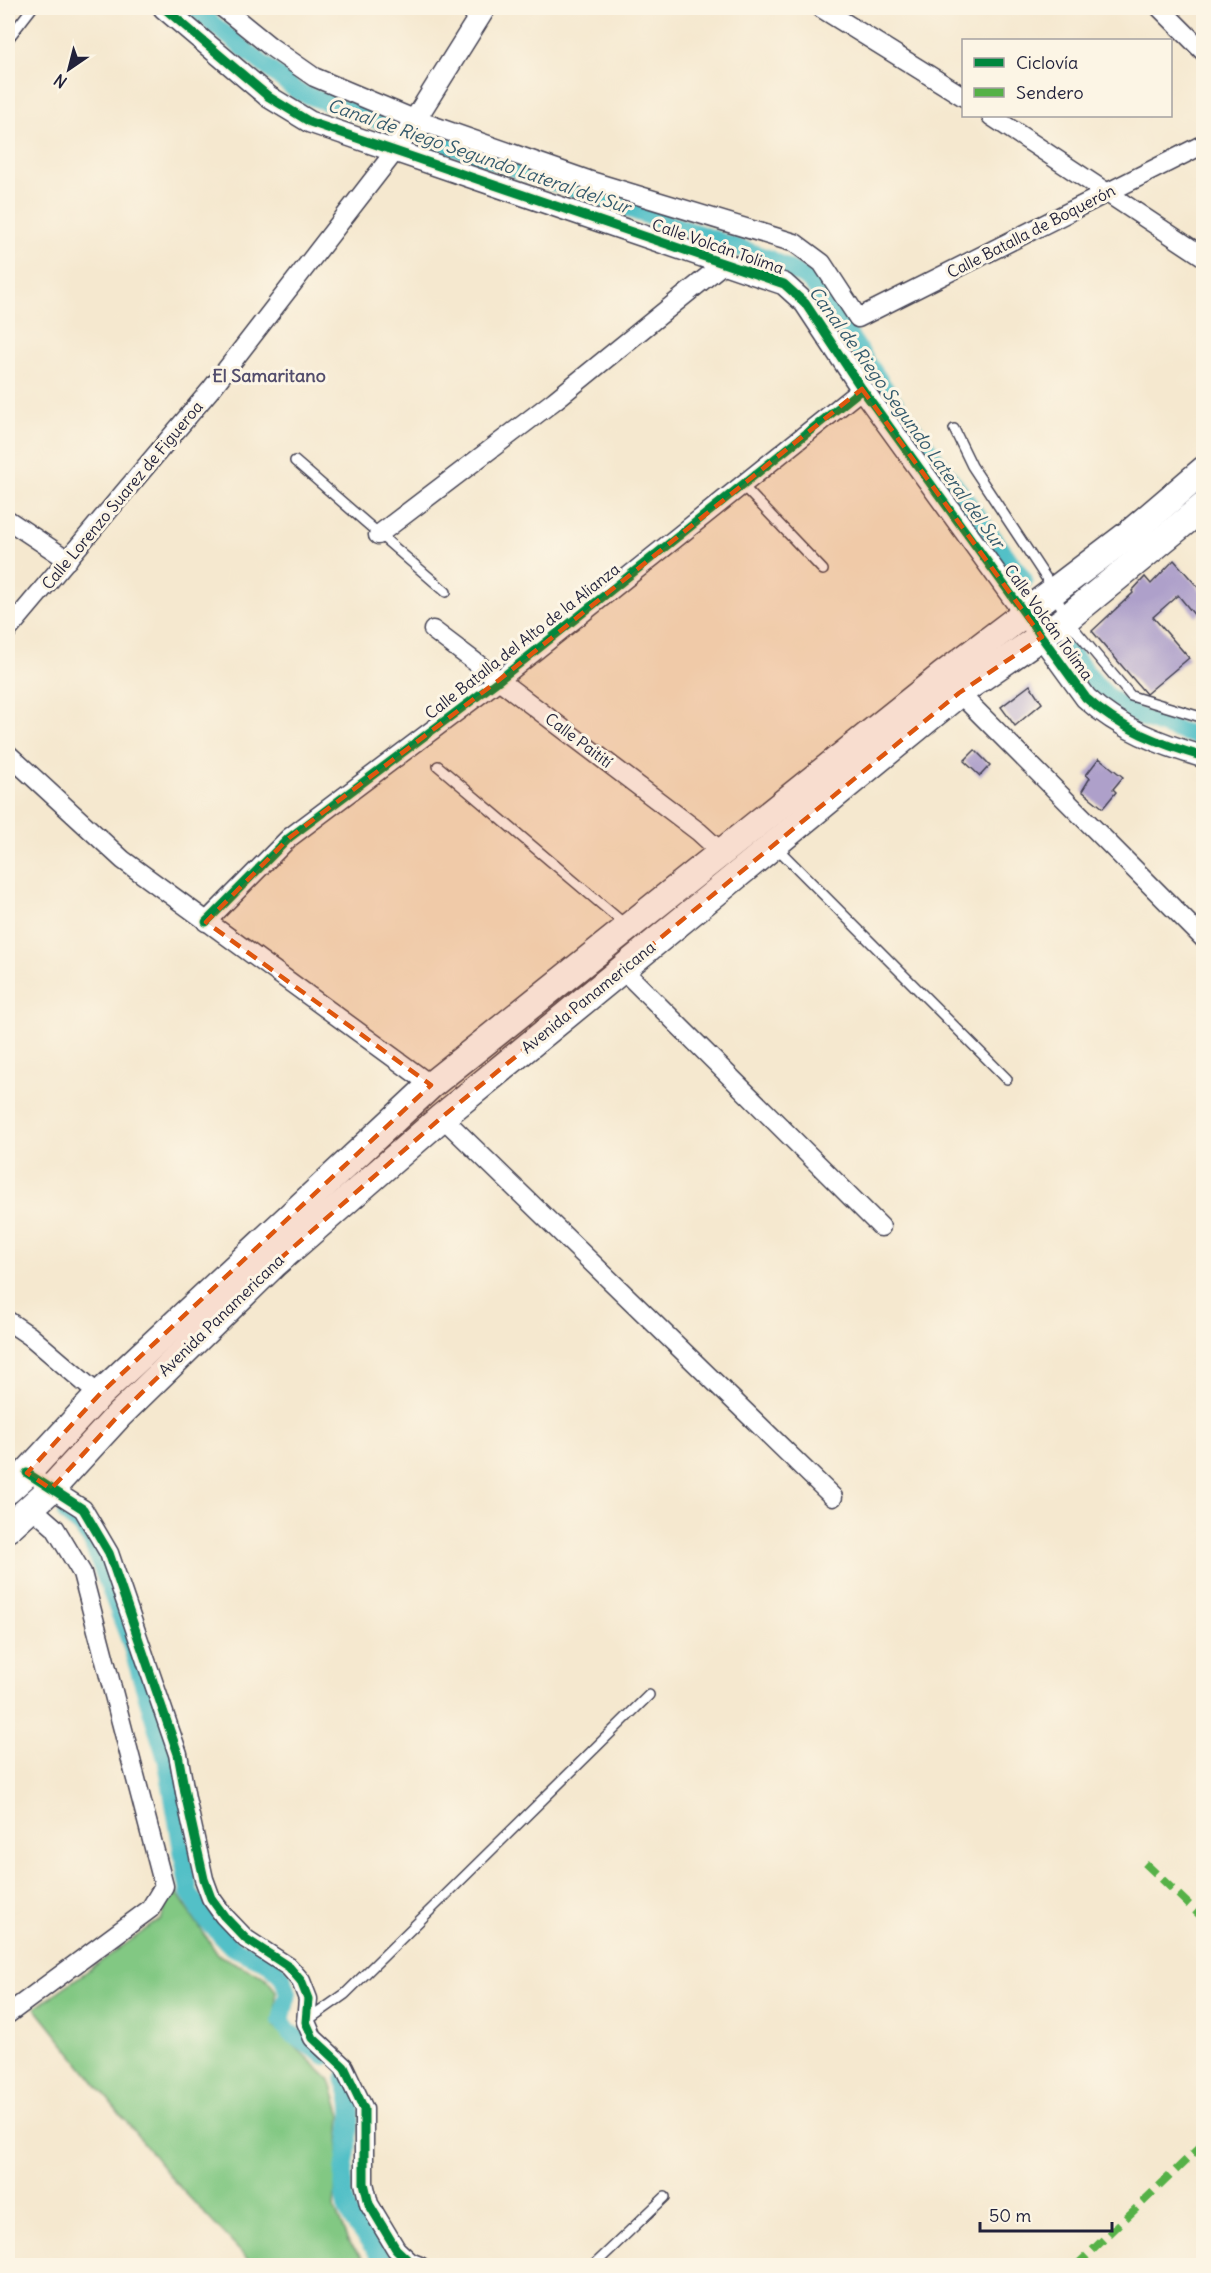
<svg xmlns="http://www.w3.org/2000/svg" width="1211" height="2273" font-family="Delius,sans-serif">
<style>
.green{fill:#82c883;stroke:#52755f;stroke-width:1.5}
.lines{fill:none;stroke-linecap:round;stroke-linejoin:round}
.canal{stroke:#52c0c7;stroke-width:18}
.building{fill:#aea0ca}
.service-casing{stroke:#424051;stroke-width:12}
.minor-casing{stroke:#424051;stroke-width:21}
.tertiary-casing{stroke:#424051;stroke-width:24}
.primary-casing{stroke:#424051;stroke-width:30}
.service{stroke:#fff;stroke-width:9}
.minor{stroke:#fff;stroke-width:18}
.tertiary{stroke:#fff;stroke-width:21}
.primary{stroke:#fff;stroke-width:27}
.quiet{stroke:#55b146;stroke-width:8;stroke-dasharray:15 8;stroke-linecap:butt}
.cycleway-casing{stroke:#fcf5e5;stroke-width:13}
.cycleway{stroke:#00873e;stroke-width:9}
.marked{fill:#de560e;fill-opacity:0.2;stroke:#de560e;stroke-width:4.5;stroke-dasharray:12 8;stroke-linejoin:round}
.labels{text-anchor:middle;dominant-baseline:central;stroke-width:6;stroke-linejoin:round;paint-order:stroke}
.street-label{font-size:16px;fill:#22223b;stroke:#fcf5e5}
.water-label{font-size:18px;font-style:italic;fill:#33596c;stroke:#fcf5e5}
.neighbourhood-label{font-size:18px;font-weight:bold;fill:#534e6d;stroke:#fcf5e5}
</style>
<rect width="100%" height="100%" fill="#fcf5e5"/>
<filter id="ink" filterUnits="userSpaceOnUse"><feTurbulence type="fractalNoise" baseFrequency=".0167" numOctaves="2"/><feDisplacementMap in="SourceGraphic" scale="12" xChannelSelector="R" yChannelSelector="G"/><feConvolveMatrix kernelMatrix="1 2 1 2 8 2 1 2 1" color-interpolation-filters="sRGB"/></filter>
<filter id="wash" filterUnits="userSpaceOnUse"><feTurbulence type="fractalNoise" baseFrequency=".008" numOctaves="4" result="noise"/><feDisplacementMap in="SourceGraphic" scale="24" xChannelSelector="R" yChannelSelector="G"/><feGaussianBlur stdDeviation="1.35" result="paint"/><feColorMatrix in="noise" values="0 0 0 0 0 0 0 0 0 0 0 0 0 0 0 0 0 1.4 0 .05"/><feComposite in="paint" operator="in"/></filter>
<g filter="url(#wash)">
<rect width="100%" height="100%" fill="#f5e8cf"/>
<!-- green -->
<polygon class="green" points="174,1888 218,1955 265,1977 276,1991 275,2027 330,2080 341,2116 334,2207 348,2241 369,2265 253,2265 173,2180 35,2008 161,1919"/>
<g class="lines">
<!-- canal -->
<g class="canal">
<polyline points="193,8 298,92 770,259 808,279 823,297 892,399 1024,580"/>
<path d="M1063,640C1109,709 1125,715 1204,738"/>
<polyline points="66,1514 81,1526 92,1542 129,1638 167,1762 189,1892 207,1921 232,1947 270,1964 283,1978 288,1993 281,2020 290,2033 325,2056"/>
<path d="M344,2079C364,2120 335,2163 346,2206C351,2224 377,2250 389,2266"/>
</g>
</g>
<g id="blocks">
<!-- building -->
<g class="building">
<polygon points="1174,560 1203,593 1203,610 1196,617 1178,595 1153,617 1189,658 1146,694 1092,631 1133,593 1132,591 1145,577 1151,584"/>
<polygon points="1030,685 1042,703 1015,726 1001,707"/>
<polygon points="975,750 990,765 980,776 964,761"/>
<polygon points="1099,758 1123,777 1113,789 1116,792 1103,808 1082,791 1090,778 1086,775"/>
</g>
</g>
</g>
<g filter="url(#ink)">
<use href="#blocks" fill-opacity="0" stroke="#424051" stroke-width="1.5"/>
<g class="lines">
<defs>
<g id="service">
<polyline points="8,39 32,8"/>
<polyline points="954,429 972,466 1054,590 1066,619 1131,696 1204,718"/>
<polyline points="295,461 446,592"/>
<polyline points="743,486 823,570"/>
<polyline points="438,766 627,926"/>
<polyline points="776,847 1007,1079"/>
<polyline points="308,2020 345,1994 649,1695"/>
<polyline points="593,2266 665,2197"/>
</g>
<g id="minor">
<polyline points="223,8 271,47 314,77 414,119 588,180 795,243 822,263 858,318 1204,144"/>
<polyline points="821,8 964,97"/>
<polyline points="1160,8 1204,52"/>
<polyline points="991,116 1204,257"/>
<polyline points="8,520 68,560"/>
<polyline points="378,535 554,401 723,264"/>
<polyline points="8,630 212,388 396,150"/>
<polyline points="433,630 699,832 722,853"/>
<polyline points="959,693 1204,939"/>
<polyline points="8,754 123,860 431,1085"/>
<polyline points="206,922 289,838 499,680 862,389"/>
<polyline points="622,969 881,1227"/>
<polyline points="442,1117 833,1497"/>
<polyline points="8,1321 30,1336 99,1395"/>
<polyline points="42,1483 83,1509 109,1553 178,1754 186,1798 204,1879 211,1898 224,1916 246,1939 289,1967 301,1981 308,1999 306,2022 313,2038 344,2067 364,2109 364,2183 369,2204 396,2249 410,2262 420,2266"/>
<polyline points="8,2014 150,1909 164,1886 82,1573 55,1528 31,1507"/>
</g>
<g id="tertiary">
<path d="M164,8L269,97L310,122L784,284L805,303L862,389L1086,698C1120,729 1160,744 1204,757"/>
<polyline points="396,150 485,8"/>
</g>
<g id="primary">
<polyline points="8,1490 27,1473 99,1395 431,1085 942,676 1129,534 1204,470"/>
<polyline points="8,1528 51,1489 119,1415 274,1264 442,1117 959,693 1066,619 1204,506"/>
</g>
</defs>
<!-- service casing -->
<use href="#service" class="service-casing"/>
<!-- minor casing -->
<use href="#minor" class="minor-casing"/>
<!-- tertiary casing -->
<use href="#tertiary" class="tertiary-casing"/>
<!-- primary casing -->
<use href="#primary" class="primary-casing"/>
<!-- service -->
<use href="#service" class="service"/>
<!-- minor -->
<use href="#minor" class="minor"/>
<!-- tertiary -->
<use href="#tertiary" class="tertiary"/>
<!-- primary -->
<use href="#primary" class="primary"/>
<!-- quiet -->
<g class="quiet">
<polyline points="1145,1863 1204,1919"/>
<polyline points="1076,2266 1204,2143"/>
</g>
<defs>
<g id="cycleway">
<path d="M164,8L269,97L310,122L784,284L805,303L862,389L1086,698C1120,729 1160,744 1204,757"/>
<polyline points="206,922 289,838 499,680 862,389"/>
<polyline points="27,1473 83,1509 109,1553 178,1754 186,1798 204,1879 211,1898 224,1916 246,1939 289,1967 301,1981 308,1999 306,2022 313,2038 344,2067 364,2109 364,2183 369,2204 396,2249 410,2262 420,2266"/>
</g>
</defs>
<!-- cycleway casing -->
<use href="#cycleway" class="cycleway-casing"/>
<!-- cycleway -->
<use href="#cycleway" class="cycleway"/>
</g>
</g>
<!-- marked area -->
<path class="marked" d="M862,389L1042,637L959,693L442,1117L274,1264L119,1415L51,1489L27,1473L99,1395L431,1085L206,922L289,838L499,680Z"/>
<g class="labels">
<!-- street labels -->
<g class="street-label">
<text transform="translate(1031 231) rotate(-27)">Calle Batalla de Boquerón</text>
<text transform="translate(718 246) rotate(19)">Calle Volcán Tolima</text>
<text transform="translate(122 495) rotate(-50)">Calle Lorenzo Suarez de Figueroa</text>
<text transform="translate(1049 622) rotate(54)">Calle Volcán Tolima</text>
<text transform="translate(522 641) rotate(-38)">Calle Batalla del Alto de la Alianza</text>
<text transform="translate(579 740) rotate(37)">Calle Paitití</text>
<text transform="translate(588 997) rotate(-39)">Avenida Panamericana</text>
<text transform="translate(221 1315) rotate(-44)">Avenida Panamericana</text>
</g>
<!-- water labels -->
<g class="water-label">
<text transform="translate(479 156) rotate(19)">Canal de Riego Segundo Lateral del Sur</text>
<text transform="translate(907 417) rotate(54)">Canal de Riego Segundo Lateral del Sur</text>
</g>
<!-- neighbourhood labels -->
<g class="neighbourhood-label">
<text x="269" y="375">El Samaritano</text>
</g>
</g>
<!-- margin -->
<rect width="1211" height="2273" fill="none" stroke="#fcf5e5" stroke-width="30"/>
<!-- legend -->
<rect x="962" y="39" width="210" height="78" fill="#fcf5e5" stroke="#a5a1a1" stroke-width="1.5"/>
<rect x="974" y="58" width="30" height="9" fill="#00873e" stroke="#a5a1a1" stroke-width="1.5"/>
<text x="1016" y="69" font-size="18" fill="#22223b">Ciclovía</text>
<rect x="974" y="88" width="30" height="9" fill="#55b146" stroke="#a5a1a1" stroke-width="1.5"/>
<text x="1016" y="99" font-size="18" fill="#22223b">Sendero</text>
<!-- north arrow -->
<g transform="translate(69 69) rotate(215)" stroke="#fcf5e5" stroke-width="4.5" paint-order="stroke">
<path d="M0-4.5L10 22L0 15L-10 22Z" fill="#22223b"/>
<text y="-9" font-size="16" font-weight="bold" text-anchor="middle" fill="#22223b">N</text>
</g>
<!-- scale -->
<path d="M980 2222v9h132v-9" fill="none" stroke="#22223b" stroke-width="3"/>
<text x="989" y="2222" font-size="18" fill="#22223b" stroke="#fcf5e5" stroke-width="4.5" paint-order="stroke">50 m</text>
</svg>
